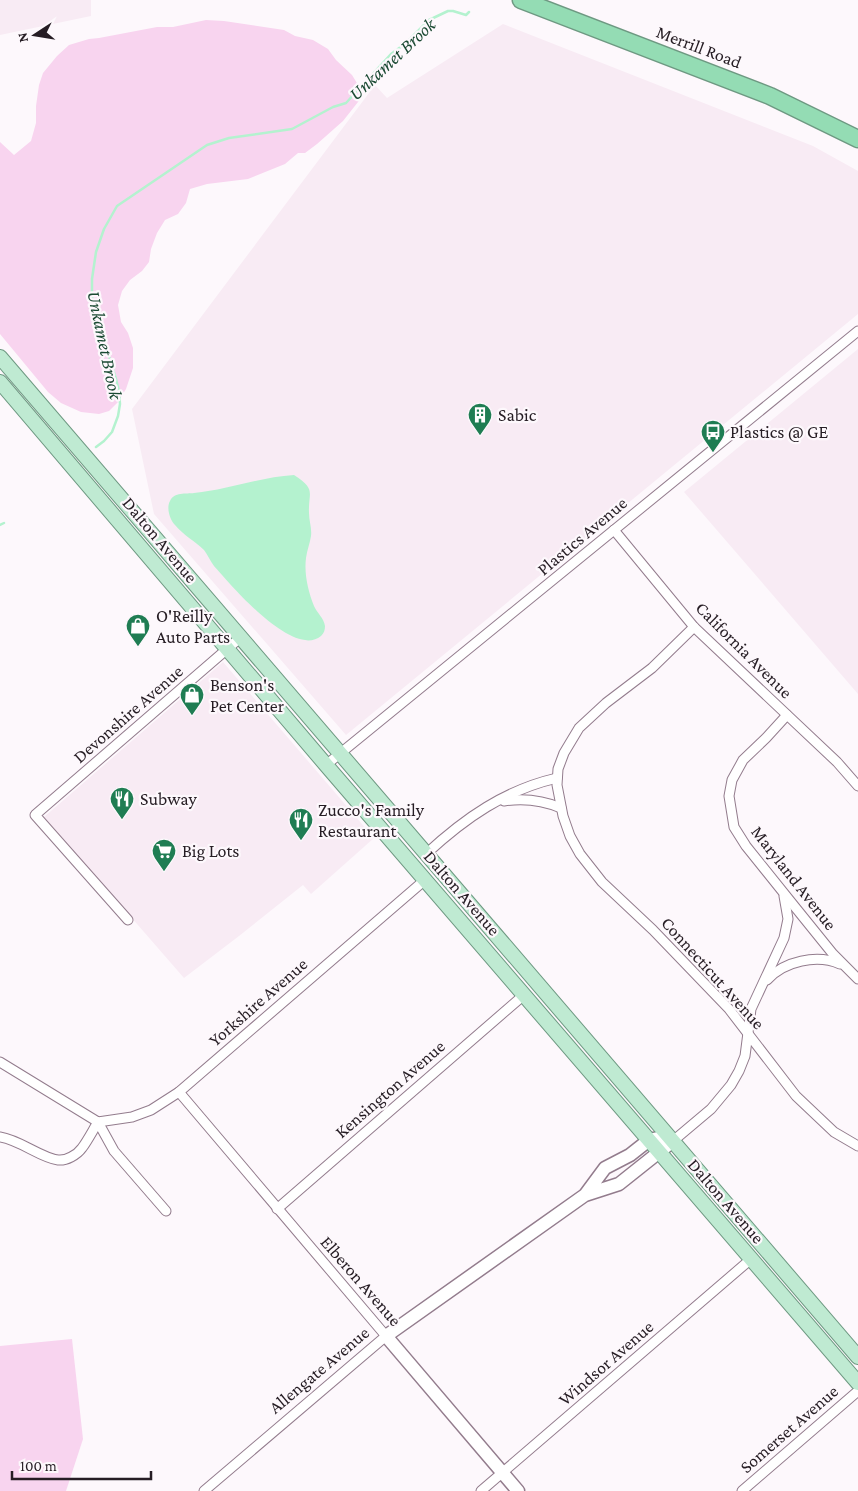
<svg xmlns="http://www.w3.org/2000/svg" width="858" height="1491" font-family="'Crimson Pro',serif">
<style>
.built{fill:#f8ebf4}
.green{fill:#f8d4ef}
.water{fill:#b4f2cf}
.lines{fill:none;stroke-linecap:round;stroke-linejoin:round}
.stream{stroke:#b4f2cf;stroke-width:2.5}
.street-casing{stroke:#937c8d;stroke-width:11}
.secondary-casing{stroke:#937c8d;stroke-width:15}
.primary-casing{stroke:#6e9982;stroke-width:16}
.highway-casing{stroke:#6e9982;stroke-width:19}
.street{stroke:#fff;stroke-width:9}
.secondary{stroke:#fff;stroke-width:12}
.primary{stroke:#bfead2;stroke-width:14}
.highway{stroke:#94dcb4;stroke-width:16}
.labels{text-anchor:middle;dominant-baseline:central;stroke-width:4.5;stroke-linejoin:round;paint-order:stroke}
.street-label{font-size:18px;fill:#261d24;stroke:#fdf8fc}
.poi-label{font-size:18px;fill:#261d24;stroke:#fdf8fc;text-anchor:start}
.water-label{font-size:19px;font-style:italic;fill:#1b4a33;stroke:#fdf8fc}
</style>
<rect width="100%" height="100%" fill="#fdf8fc"/>
<!-- built -->
<g class="built">
<polygon points="0,0 91,0 91,16 0,35"/>
<polygon points="503,24 813,146 858,171 858,314 346,735 154,514 132,409 375,85 387,98"/>
<polygon points="858,349 858,694 684,492"/>
<polygon points="223,662 374,838 311,894 303,885 239,936 184,978 44,817"/>
</g>
<!-- green -->
<g class="green">
<polygon points="206,20 224,21 284,30 295,36 313,40 328,49 336,60 352,75 363,93 358,102 343,121 317,144 305,153 298,153 285,164 248,179 207,184 190,189 186,203 178,214 165,220 157,233 151,249 149,262 142,271 130,280 122,291 118,305 121,322 128,333 133,348 133,368 126,389 118,402 109,411 99,414 81,412 61,403 48,392 0,334 0,142 14,155 31,141 36,123 36,106 39,85 43,73 57,56 69,45 89,39 99,38 157,27 173,27"/>
<polygon points="72,1339 83,1439 66,1491 0,1491 0,1346"/>
</g>
<!-- water -->
<path class="water" d="M294,475C317,490 308,492 309,513C309,521 312,528 311,536C310,543 307,550 306,558C304,574 308,591 314,606C317,613 324,618 325,626C325,630 324,633 321,636C293,659 231,585 214,566C210,561 208,555 204,550C195,541 183,535 175,525C170,520 166,508 170,501C174,492 186,494 194,493C228,490 260,477 294,475Z"/>
<g class="lines">
<!-- stream -->
<g class="stream">
<polyline points="96,447 104,441 112,432 118,416 120,404 119,391 116,379 96,314 92,296 92,279 96,252 104,229 117,206 207,145 229,138 292,129 333,107 346,103 391,54 406,43 429,20 448,11 453,11 466,15 469,12"/>
<polyline points="0,525 4,523"/>
</g>
<defs>
<g id="street">
<polyline points="614,530 694,627 837,762 858,786"/>
<polyline points="694,627 652,668 606,703 579,728 564,753 558,769 557,785 563,816 570,836 580,854 602,882 653,930 729,1009 796,1096 834,1132 858,1146"/>
<polyline points="787,715 766,738 743,760 732,780 729,796 734,827 746,846 795,907 833,954 858,979"/>
<polyline points="326,765 858,331"/>
<path d="M504,801C524,798 542,800 561,808"/>
<path d="M426,854C465,818 505,790 557,778"/>
<polyline points="128,920 35,815 241,637"/>
<path d="M767,980C784,961 817,954 840,964"/>
<polyline points="0,1062 98,1122 132,1117 151,1110 179,1092 426,879"/>
<polyline points="179,1092 386,1336 204,1491"/>
<polyline points="98,1122 114,1151 166,1211"/>
<path d="M0,1137C20,1140 41,1158 58,1160C66,1161 77,1155 82,1148C88,1140 93,1130 98,1122"/>
<polyline points="673,1141 711,1109 731,1085 739,1071 745,1056 751,1009 784,938 788,919 784,896"/>
<polyline points="277,1209 525,994"/>
<polyline points="481,1491 751,1259"/>
<polyline points="742,1491 858,1391"/>
</g>
<polyline id="secondary" points="518,1491 386,1336 585,1195 619,1184 673,1141 662,1137 649,1140 630,1155 605,1168 585,1195"/>
<g id="primary">
<polyline points="0,357 858,1357"/>
<polyline points="0,382 326,765 858,1383"/>
</g>
<polyline id="highway" points="521,0 770,96 858,139"/>
</defs>
<!-- street casing -->
<use href="#street" class="street-casing"/>
<!-- secondary casing -->
<use href="#secondary" class="secondary-casing"/>
<!-- primary casing -->
<use href="#primary" class="primary-casing"/>
<!-- highway casing -->
<use href="#highway" class="highway-casing"/>
<!-- street -->
<use href="#street" class="street"/>
<!-- secondary -->
<use href="#secondary" class="secondary"/>
<!-- primary -->
<use href="#primary" class="primary"/>
<!-- highway -->
<use href="#highway" class="highway"/>
</g>
<!-- icons -->
<defs>
<symbol id="building-pin" viewBox="-11 -11 22 30"><path d="M0 17L-7.5 6A9.5 9.5 0 1 1 7.5 6Z" fill="#1f7d53" stroke="#fdf8fc"/><path d="M-4-6H4V6H1V3H-1V6H-4ZM-2.5-4.3h1.7v1.8h-1.7ZM.8-4.3h1.7v1.8H.8ZM-2.5-1h1.7V.8h-1.7ZM.8-1h1.7V.8H.8Z" fill="#fff"/></symbol>
<symbol id="bus-pin" viewBox="-11 -11 22 30"><path d="M0 17L-7.5 6A9.5 9.5 0 1 1 7.5 6Z" fill="#1f7d53" stroke="#fdf8fc"/><path d="M-5-6H5V4H4V6H2V4H-2V6H-4V4H-5ZM-3.5-4V0h7V-4ZM-3.5 1.2v1.5H-2V1.2ZM2 1.2v1.5H3.5V1.2Z" fill="#fff"/></symbol>
<symbol id="shop-pin" viewBox="-11 -11 22 30"><path d="M0 17L-7.5 6A9.5 9.5 0 1 1 7.5 6Z" fill="#1f7d53" stroke="#fdf8fc"/><path d="M-5-2.5h2.3a2.7 3.5 0 0 1 5.4 0H5L5.5 6h-11ZM-1.5-2.5h3a1.5 2.3 0 0 0-3 0Z" fill="#fff"/></symbol>
<symbol id="restaurant-pin" viewBox="-11 -11 22 30"><path d="M0 17L-7.5 6A9.5 9.5 0 1 1 7.5 6Z" fill="#1f7d53" stroke="#fdf8fc"/><path d="M-5-6h1v4h1v-4h1v4h1v-4h1v5L-1.5 .5V6h-2V.5L-5-1ZM5-6V6H3V1.5H1.5Q1.5-4 5-6Z" fill="#fff"/></symbol>
<symbol id="supermarket-pin" viewBox="-11 -11 22 30"><path d="M0 17L-7.5 6A9.5 9.5 0 1 1 7.5 6Z" fill="#1f7d53" stroke="#fdf8fc"/><path d="M-6-5.5h2.5l.6 2H6L4.5 2H-2.5L-4.4-4H-6ZM-1.5 3.2a1.3 1.3 0 1 0 .1 0ZM3 3.2a1.3 1.3 0 1 0 .1 0Z" fill="#fff"/></symbol>
</defs>
<g fill-rule="evenodd">
<use href="#building-pin" x="466" y="401" width="28" height="38"/>
<use href="#bus-pin" x="699" y="418" width="28" height="38"/>
<use href="#shop-pin" x="124" y="612" width="28" height="38"/>
<use href="#shop-pin" x="178" y="681" width="28" height="38"/>
<use href="#restaurant-pin" x="108" y="785" width="28" height="38"/>
<use href="#restaurant-pin" x="287" y="806" width="28" height="38"/>
<use href="#supermarket-pin" x="150" y="837" width="28" height="38"/>
</g>
<g class="labels">
<!-- street labels -->
<g class="street-label">
<text transform="translate(699 47) rotate(21)">Merrill Road</text>
<text transform="translate(582 536) rotate(-40)">Plastics Avenue</text>
<text transform="translate(160 540) rotate(50)">Dalton Avenue</text>
<text transform="translate(744 650) rotate(45)">California Avenue</text>
<text transform="translate(128 714) rotate(-41)">Devonshire Avenue</text>
<text transform="translate(794 878) rotate(52)">Maryland Avenue</text>
<text transform="translate(462 893) rotate(49)">Dalton Avenue</text>
<text transform="translate(713 973) rotate(48)">Connecticut Avenue</text>
<text transform="translate(258 1002) rotate(-41)">Yorkshire Avenue</text>
<text transform="translate(390 1089) rotate(-41)">Kensington Avenue</text>
<text transform="translate(726 1201) rotate(49)">Dalton Avenue</text>
<text transform="translate(361 1281) rotate(49)">Elberon Avenue</text>
<text transform="translate(606 1363) rotate(-41)">Windsor Avenue</text>
<text transform="translate(319 1370) rotate(-40)">Allengate Avenue</text>
<text transform="translate(789 1429) rotate(-41)">Somerset Avenue</text>
</g>
<!-- poi labels -->
<g class="poi-label">
<text x="498" y="415">Sabic</text>
<text x="730" y="432">Plastics @ GE</text>
<text x="156" y="616">O'Reilly<tspan x="156" dy="21">Auto Parts</tspan></text>
<text x="210" y="685">Benson's<tspan x="210" dy="21">Pet Center</tspan></text>
<text x="140" y="799">Subway</text>
<text x="318" y="810">Zucco's Family<tspan x="318" dy="21">Restaurant</tspan></text>
<text x="182" y="851">Big Lots</text>
</g>
<!-- water labels -->
<g class="water-label">
<text transform="translate(392 59) rotate(-43)">Unkamet Brook</text>
<text transform="translate(105 345) rotate(78)">Unkamet Brook</text>
</g>
</g>
<!-- north arrow -->
<g transform="translate(35 35) rotate(258)" stroke="#fdf8fc" stroke-width="4" paint-order="stroke">
<path d="M0-4L9 19L0 12L-9 19Z" fill="#261d24"/>
<text y="-8" font-size="14" font-weight="bold" text-anchor="middle" fill="#261d24">N</text>
</g>
<!-- scale -->
<path d="M12 1471v8h139v-8" fill="none" stroke="#261d24" stroke-width="2.5"/>
<text x="20" y="1471" font-size="15" fill="#261d24" stroke="#fdf8fc" stroke-width="4" paint-order="stroke">100 m</text>
</svg>
